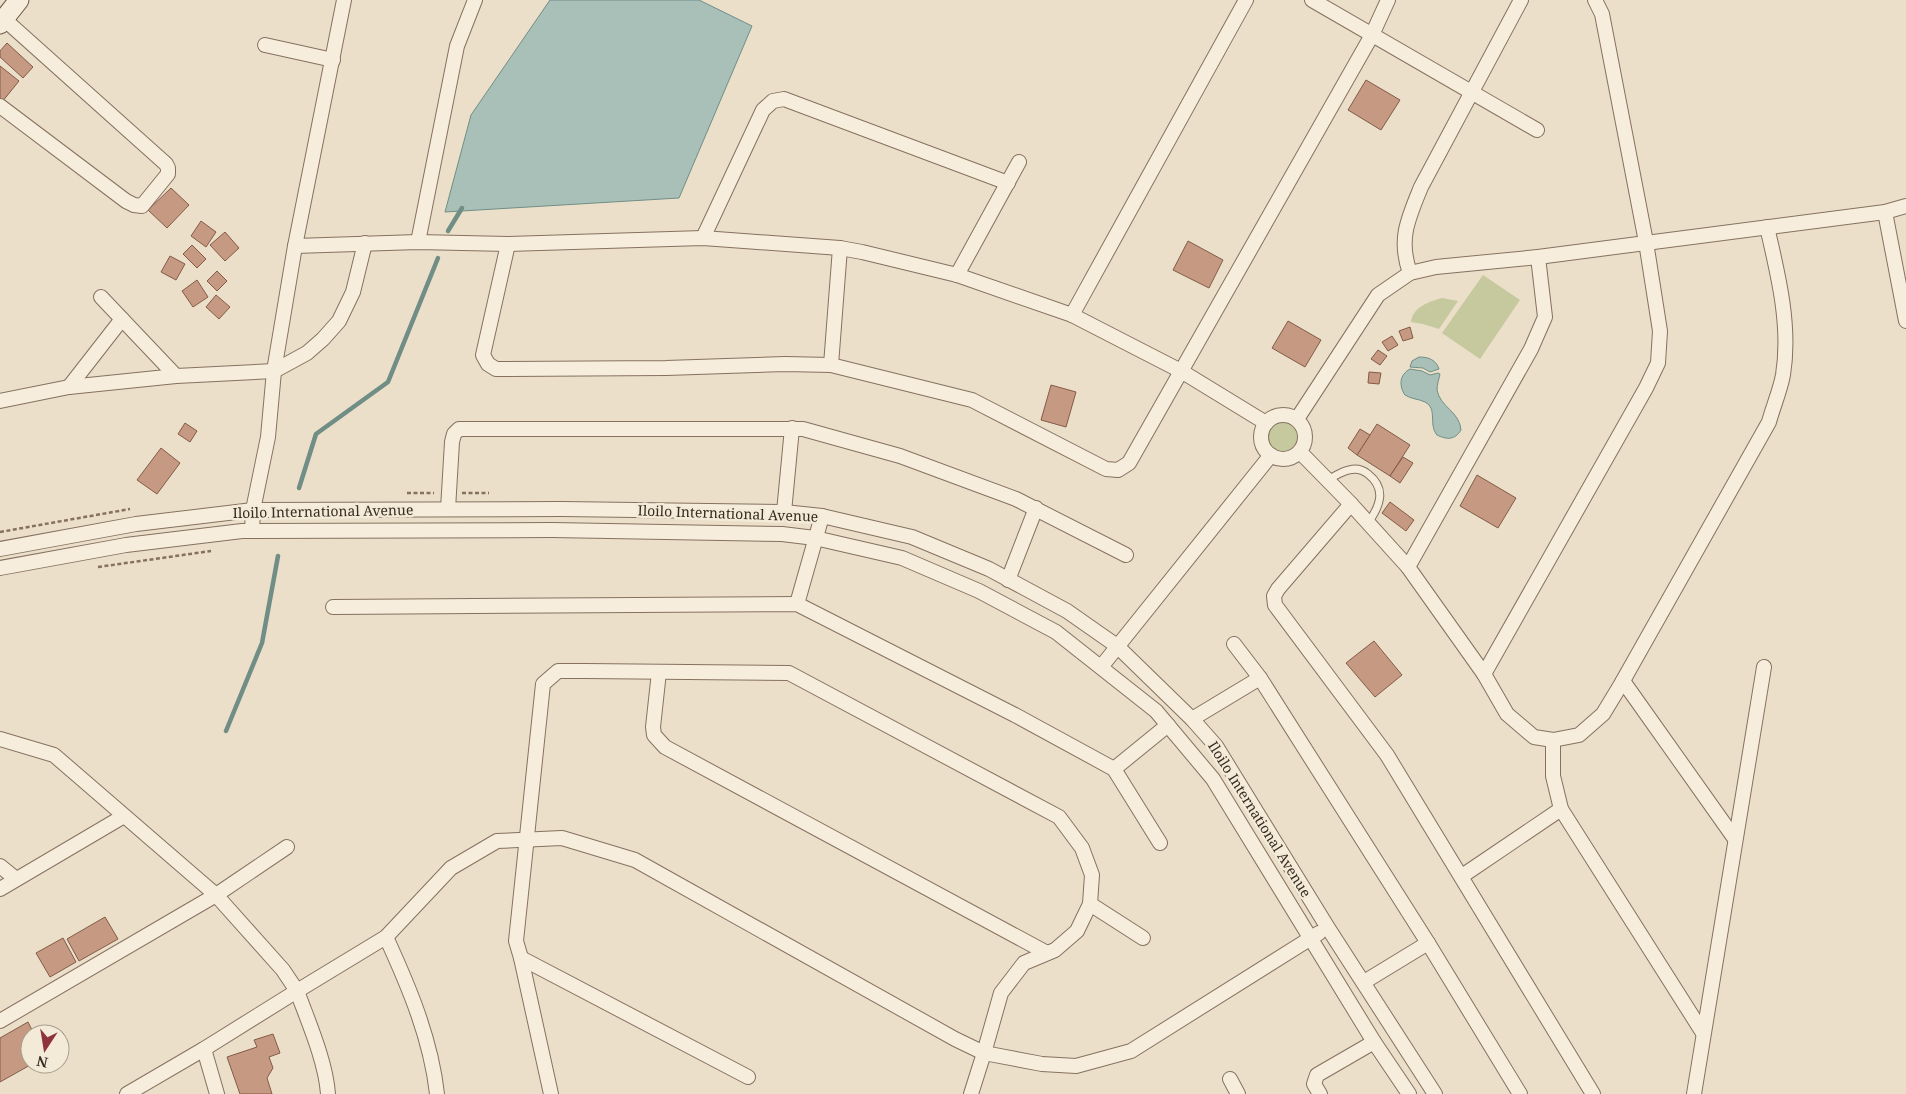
<svg xmlns="http://www.w3.org/2000/svg" width="1906" height="1094" font-family="'Noto Serif',serif">
<style>
.green{fill:#c6c99e}
.water{fill:#a9c0b8;stroke:#708e85}
.lines{fill:none;stroke-linecap:round;stroke-linejoin:round}
.stream{stroke:#708e85;stroke-width:4.5}
.building{fill:#c69a82;stroke:#835b47}
.lane-casing{stroke:#86715f;stroke-width:9}
.street-casing{stroke:#86715f;stroke-width:16}
.secondary-casing{stroke:#685342;stroke-width:21}
.path{stroke:#86715f;stroke-width:2.5;stroke-dasharray:4 2.5;stroke-linecap:butt}
.lane{stroke:#f6eddc;stroke-width:7}
.street{stroke:#f6eddc;stroke-width:14}
.secondary{stroke:#f6eddc;stroke-width:19}
.labels{text-anchor:middle;dominant-baseline:central;stroke-width:5;stroke-linejoin:round;paint-order:stroke}
.street-label{font-size:14px;fill:#382b21;stroke:#f3ead8}
</style>
<rect width="100%" height="100%" fill="#ebdfc9"/>
<!-- green -->
<g class="green">
<polygon points="1483,275 1520,300 1480,359 1442,333"/>
<path d="M1442,298L1458,301L1439,329L1423,324L1411,322C1413,307 1428,302 1442,298Z"/>
<circle cx="1283" cy="437" r="15"/>
</g>
<!-- water -->
<g class="water">
<polygon points="550,0 699,0 752,26 679,198 445,212 471,115"/>
<path d="M1419,357C1429,357 1436,360 1439,369L1430,372L1423,368L1410,367L1412,361Z"/>
<path d="M1410,369L1422,371L1430,375L1438,373L1440,374C1439,379 1437,384 1437,390C1440,407 1460,412 1461,430C1455,440 1447,440 1437,435C1428,424 1438,409 1425,402C1419,399 1411,399 1405,395C1399,386 1399,375 1410,369Z"/>
</g>
<g class="lines">
<!-- stream -->
<g class="stream">
<polyline points="448,231 462,208"/>
<polyline points="299,488 316,434 388,382 438,258"/>
<polyline points="226,731 262,643 278,556"/>
</g>
</g>
<!-- building -->
<g class="building">
<polygon points="7,43 33,67 23,78 0,57 0,51"/>
<polygon points="0,66 19,81 2,102 0,101"/>
<polygon points="1366,80 1400,100 1381,130 1348,110"/>
<polygon points="171,188 189,205 167,228 148,210"/>
<polygon points="201,221 216,232 206,247 191,236"/>
<polygon points="225,232 239,248 225,261 210,245"/>
<polygon points="1188,241 1223,260 1209,288 1173,270"/>
<polygon points="192,245 206,259 197,268 183,254"/>
<polygon points="170,256 185,264 176,280 161,272"/>
<polygon points="217,271 227,281 217,291 207,281"/>
<polygon points="197,280 208,297 193,307 182,291"/>
<polygon points="216,295 230,307 219,319 206,307"/>
<polygon points="1288,321 1321,340 1305,367 1272,348"/>
<polygon points="1410,327 1413,338 1403,341 1399,331"/>
<polygon points="1392,336 1398,345 1388,351 1382,342"/>
<polygon points="1378,350 1387,356 1380,365 1371,359"/>
<polygon points="1369,372 1381,373 1379,384 1368,383"/>
<polygon points="1051,385 1076,392 1066,427 1041,420"/>
<polygon points="185,423 197,431 190,442 178,434"/>
<polygon points="1377,424 1410,445 1390,476 1357,455"/>
<polygon points="1360,429 1370,435 1357,455 1348,448"/>
<polygon points="161,448 180,463 157,494 137,480"/>
<polygon points="1403,457 1413,463 1400,483 1390,476"/>
<polygon points="1477,475 1516,498 1498,528 1460,506"/>
<polygon points="1390,502 1414,520 1406,531 1382,513"/>
<polygon points="1374,641 1402,675 1375,697 1346,663"/>
<polygon points="105,917 118,939 79,961 67,939"/>
<polygon points="63,938 76,962 50,977 36,953"/>
<polygon points="28,1022 34,1034 30,1034 30,1064 32,1064 0,1082 0,1038"/>
<polygon points="273,1034 280,1053 269,1057 273,1068 267,1078 272,1094 240,1094 227,1057 257,1047 254,1040"/>
</g>
<g class="lines">
<defs>
<path id="lane" d="M1327,480C1334,477 1342,471 1349,470C1356,468 1363,470 1368,474C1387,489 1380,506 1368,523"/>
<g id="street">
<polyline points="1312,0 1537,130"/>
<polyline points="265,45 333,60"/>
<polyline points="0,106 126,201 134,205 142,206 168,174 168,168 166,164 4,19"/>
<polyline points="1885,212 1906,321"/>
<polyline points="703,238 763,110 773,101 784,99 1008,183"/>
<polyline points="418,242 457,46 475,0"/>
<polyline points="508,244 483,355 488,364 496,369 666,368 785,364 831,365 972,400 1106,469 1118,470 1129,463 1372,35 1388,0"/>
<polyline points="295,246 418,242 508,244 703,238 840,248 862,252 957,275 1072,315 1181,371 1266,423"/>
<path d="M1410,273C1398,239 1408,219 1421,187L1521,0"/>
<polyline points="957,275 1019,162"/>
<polyline points="101,297 176,376"/>
<polyline points="1072,315 1246,0"/>
<polyline points="831,365 840,248"/>
<polyline points="69,387 122,319"/>
<polyline points="0,401 69,387 176,376 274,371 307,353 323,339 339,321 353,292 365,243"/>
<circle cx="1283" cy="437" r="22"/>
<polyline points="1297,419 1378,295 1410,273 1436,267 1538,257 1885,212 1906,206"/>
<path d="M1300,452L1351,504L1408,567L1484,674L1507,714L1534,737L1553,740L1579,735L1603,714L1620,686L1769,422C1773,407 1780,391 1783,375C1791,326 1778,274 1767,227"/>
<polyline points="1351,504 1278,589 1274,596 1275,605 1387,755 1593,1094"/>
<polyline points="448,509 452,442 454,434 459,429 803,429 900,456 1016,499 1126,555"/>
<polyline points="784,512 792,428"/>
<polyline points="252,531 253,510 268,437 274,371 295,246 344,0"/>
<polyline points="0,549 136,524 253,510 562,509 784,512 822,516 912,537 989,569 1067,611 1117,646 1192,719 1216,746 1328,928 1435,1094"/>
<polyline points="1408,567 1531,349 1545,317 1538,257"/>
<polyline points="0,568 126,545 242,531 552,530 782,534 815,538 902,558 979,591 1056,632 1156,711 1213,779 1374,1042 1409,1094"/>
<polyline points="1008,580 1036,508"/>
<polyline points="797,604 822,516"/>
<polyline points="333,607 797,604 1015,715 1114,769 1160,843"/>
<polyline points="1234,644 1260,678 1428,943 1520,1094"/>
<polyline points="1101,667 1271,455"/>
<polyline points="659,672 653,727 654,735 665,747 1047,953"/>
<polyline points="1484,674 1646,388 1658,363 1660,331 1646,242 1602,14 1595,0"/>
<polyline points="1623,681 1735,839"/>
<polyline points="1192,719 1260,678"/>
<polyline points="0,739 54,755 216,895 283,970 297,991 204,1049 127,1094"/>
<polyline points="1553,740 1553,776 1561,809 1703,1033"/>
<polyline points="1114,769 1168,725"/>
<polyline points="0,866 16,879"/>
<polyline points="1462,876 1561,809"/>
<polyline points="0,889 124,816"/>
<polyline points="1090,904 1143,938"/>
<path d="M386,937C409,987 431,1039 437,1094"/>
<polyline points="521,958 748,1077"/>
<polyline points="1364,982 1428,943"/>
<polyline points="0,1021 216,895 287,847"/>
<polyline points="204,1049 217,1094"/>
<polyline points="1230,1079 1238,1094"/>
<path d="M328,1094C326,1062 308,1021 297,991L386,937L451,868L497,841L562,838L635,860L955,1039L984,1053L1042,1064L1076,1066L1131,1051L1319,933"/>
<polyline points="551,1094 521,958 516,941 543,684 558,671 585,671 789,673 1059,817 1082,848 1092,875 1090,904 1077,931 1055,950 1024,963 1001,993 984,1053 971,1094"/>
<polyline points="1320,1094 1314,1084 1317,1075 1374,1042"/>
<polyline points="1694,1094 1764,667"/>
</g>
<polyline id="secondary" points="0,24 19,0"/>
</defs>
<!-- lane casing -->
<use href="#lane" class="lane-casing"/>
<!-- street casing -->
<use href="#street" class="street-casing"/>
<!-- secondary casing -->
<use href="#secondary" class="secondary-casing"/>
<!-- path -->
<g class="path">
<polyline points="407,493 434,493"/>
<polyline points="462,493 489,493"/>
<polyline points="0,532 130,509"/>
<polyline points="98,567 211,551"/>
</g>
<!-- lane -->
<use href="#lane" class="lane"/>
<!-- street -->
<use href="#street" class="street"/>
<!-- secondary -->
<use href="#secondary" class="secondary"/>
</g>
<g class="labels">
<!-- street labels -->
<g class="street-label">
<text transform="translate(323 511) rotate(-1)">Iloilo International Avenue</text>
<text transform="translate(728 513) rotate(2)">Iloilo International Avenue</text>
<text transform="translate(1260 819) rotate(58)">Iloilo International Avenue</text>
</g>
</g>
<!-- north arrow -->
<g transform="translate(45 1049) rotate(192)"><circle r="24" fill="#f3ead8" stroke="#a89e8f"/>
<path d="M0-4L9 19L0 12L-9 19Z" fill="#90343b"/>
<text y="-8" font-size="14" font-weight="bold" text-anchor="middle" fill="#382b21">N</text>
</g>
</svg>
